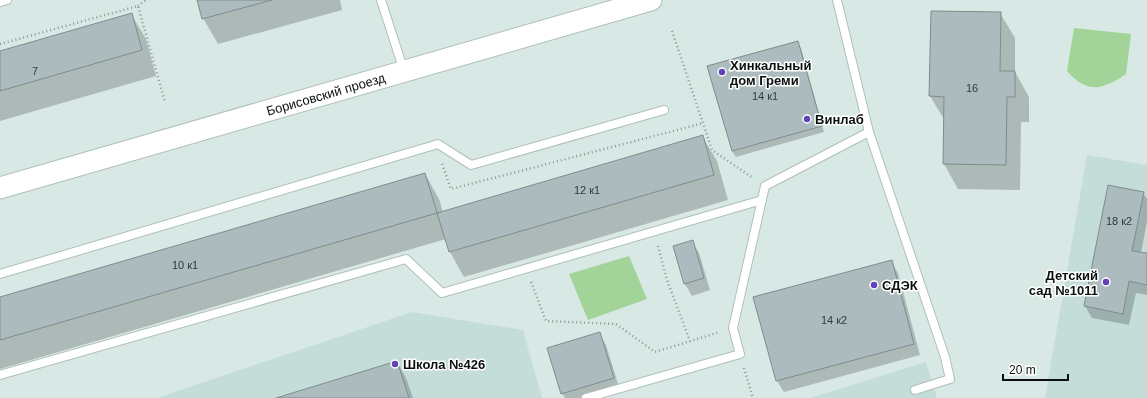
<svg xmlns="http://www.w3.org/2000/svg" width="1147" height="398" font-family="Arial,sans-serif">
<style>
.built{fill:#c4ddd9}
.park{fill:#a2d399}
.shadow{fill:#0003}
.building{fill:#acbbbd;stroke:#7e8c8e}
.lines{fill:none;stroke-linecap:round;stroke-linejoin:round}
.service-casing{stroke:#afbfbc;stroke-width:10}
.tertiary-casing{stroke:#afbfbc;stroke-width:23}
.path{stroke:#8b9895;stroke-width:2.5;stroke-dasharray:1 3;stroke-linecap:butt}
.service{stroke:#fff;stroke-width:8}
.tertiary{stroke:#fff;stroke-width:21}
.poi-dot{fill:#6243bc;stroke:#fff;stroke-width:1.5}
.labels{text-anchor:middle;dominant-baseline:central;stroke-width:3;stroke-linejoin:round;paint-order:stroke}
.number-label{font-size:11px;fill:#323b3a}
.poi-label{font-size:13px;font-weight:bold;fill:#0a100f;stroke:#fff;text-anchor:start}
.street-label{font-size:13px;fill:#0a100f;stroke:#fff}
</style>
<rect width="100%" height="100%" fill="#d8e8e5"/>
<!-- built -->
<g class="built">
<polygon points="1087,155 1147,165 1147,398 1045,398"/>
<polygon points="412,312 523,330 542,398 157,398"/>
<polygon points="926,362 937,398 810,398"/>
</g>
<!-- park -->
<g class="park">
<path d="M1074,28L1131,34L1126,74C1103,90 1087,94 1067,71Z"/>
<polygon points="629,256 647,299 588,320 569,274"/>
</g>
<!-- shadow -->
<g class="shadow">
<polygon points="198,0 340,0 342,10 218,44 203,18"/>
<polygon points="932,12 1000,13 1015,38 1015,72 1029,97 1029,122 1021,122 1020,190 958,189 944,164 945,121 930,96"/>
<polygon points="131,14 146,39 156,76 0,121 0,52"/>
<polygon points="797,42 801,48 824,132 736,157 732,151"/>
<polygon points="702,136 717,161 728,200 464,277 450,252 446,239 0,369 0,298 425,174 439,199 443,212"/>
<polygon points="1143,193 1147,199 1147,221 1141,253 1147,254 1147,295 1136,293 1129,325 1092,318 1085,306"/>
<polygon points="692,242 699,253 710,290 692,296 685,284 674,247"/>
<polygon points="891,261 898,273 920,355 784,392 777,381"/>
<polygon points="599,333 606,345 620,390 592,398 565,398 562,393"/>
<polygon points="397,362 406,378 413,398 280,398"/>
</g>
<!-- building -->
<g class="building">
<polygon points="197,0 272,0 202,19"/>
<polygon points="931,11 1001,12 1000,71 1015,71 1015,97 1007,97 1006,165 943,164 944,97 929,96"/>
<polygon points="132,13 142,50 0,91 0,51"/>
<polygon points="798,41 822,126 732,151 707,66"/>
<polygon points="703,135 714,175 449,252 437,213"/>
<polygon points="425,173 437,213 0,340 0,297"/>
<polygon points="1108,185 1144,192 1132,251 1147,253 1147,285 1129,281 1123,314 1084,306"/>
<polygon points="693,240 704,278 684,284 673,246"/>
<polygon points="892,260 914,344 776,381 753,297"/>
<polygon points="600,332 614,378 561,394 547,348"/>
<polygon points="397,361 409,398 276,398"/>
</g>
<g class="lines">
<defs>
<g id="service">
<polyline points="381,0 404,71"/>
<polyline points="837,0 869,132 945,357 950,379 915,390"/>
<polyline points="0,2 7,0"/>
<polyline points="0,274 438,144 471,165 664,110"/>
<polyline points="0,375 406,259 442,293 762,200"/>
<polyline points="586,398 740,354 733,328 765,186 869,132"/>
</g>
<g id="tertiary">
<path id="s1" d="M0,188L651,0"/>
</g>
</defs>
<!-- service casing -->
<use href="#service" class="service-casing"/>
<!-- tertiary casing -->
<use href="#tertiary" class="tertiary-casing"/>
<!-- path -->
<g class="path">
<polyline points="138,6 146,0"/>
<polyline points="672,31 712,150 753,178"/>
<polyline points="0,44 138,6 165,102"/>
<polyline points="442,164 451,189 704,123"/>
<polyline points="658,246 667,280 690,341"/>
<polyline points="531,282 546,321 616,324 655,352 720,332"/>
<polyline points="744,368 753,398"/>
</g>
<!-- service -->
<use href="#service" class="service"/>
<!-- tertiary -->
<use href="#tertiary" class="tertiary"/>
</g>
<!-- markers -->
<g class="poi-dot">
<circle cx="722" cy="72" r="4"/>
<circle cx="807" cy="119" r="4"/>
<circle cx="1106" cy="282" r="4"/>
<circle cx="874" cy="285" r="4"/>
<circle cx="395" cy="364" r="4"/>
</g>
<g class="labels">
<!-- number labels -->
<g class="number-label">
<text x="35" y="71">7</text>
<text x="972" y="88">16</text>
<text x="765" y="96">14 к1</text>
<text x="587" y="190">12 к1</text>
<text x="1119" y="221">18 к2</text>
<text x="185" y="265">10 к1</text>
<text x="834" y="320">14 к2</text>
</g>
<!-- poi labels -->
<g class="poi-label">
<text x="730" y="65">Хинкальный<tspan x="730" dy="15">дом Греми</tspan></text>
<text x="815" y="119">Винлаб</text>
<text x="1098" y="275" text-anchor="end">Детский<tspan x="1098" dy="15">сад №1011</tspan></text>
<text x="882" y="285">СДЭК</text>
<text x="403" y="364">Школа №426</text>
</g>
<!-- street labels -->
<g class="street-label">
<text stroke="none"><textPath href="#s1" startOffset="339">Борисовский проезд</textPath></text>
</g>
</g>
<!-- scale -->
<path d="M1003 374v6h65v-6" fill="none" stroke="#0a100f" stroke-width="2"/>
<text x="1009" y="374" font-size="12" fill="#0a100f" stroke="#ffffff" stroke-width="3" paint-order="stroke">20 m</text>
</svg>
